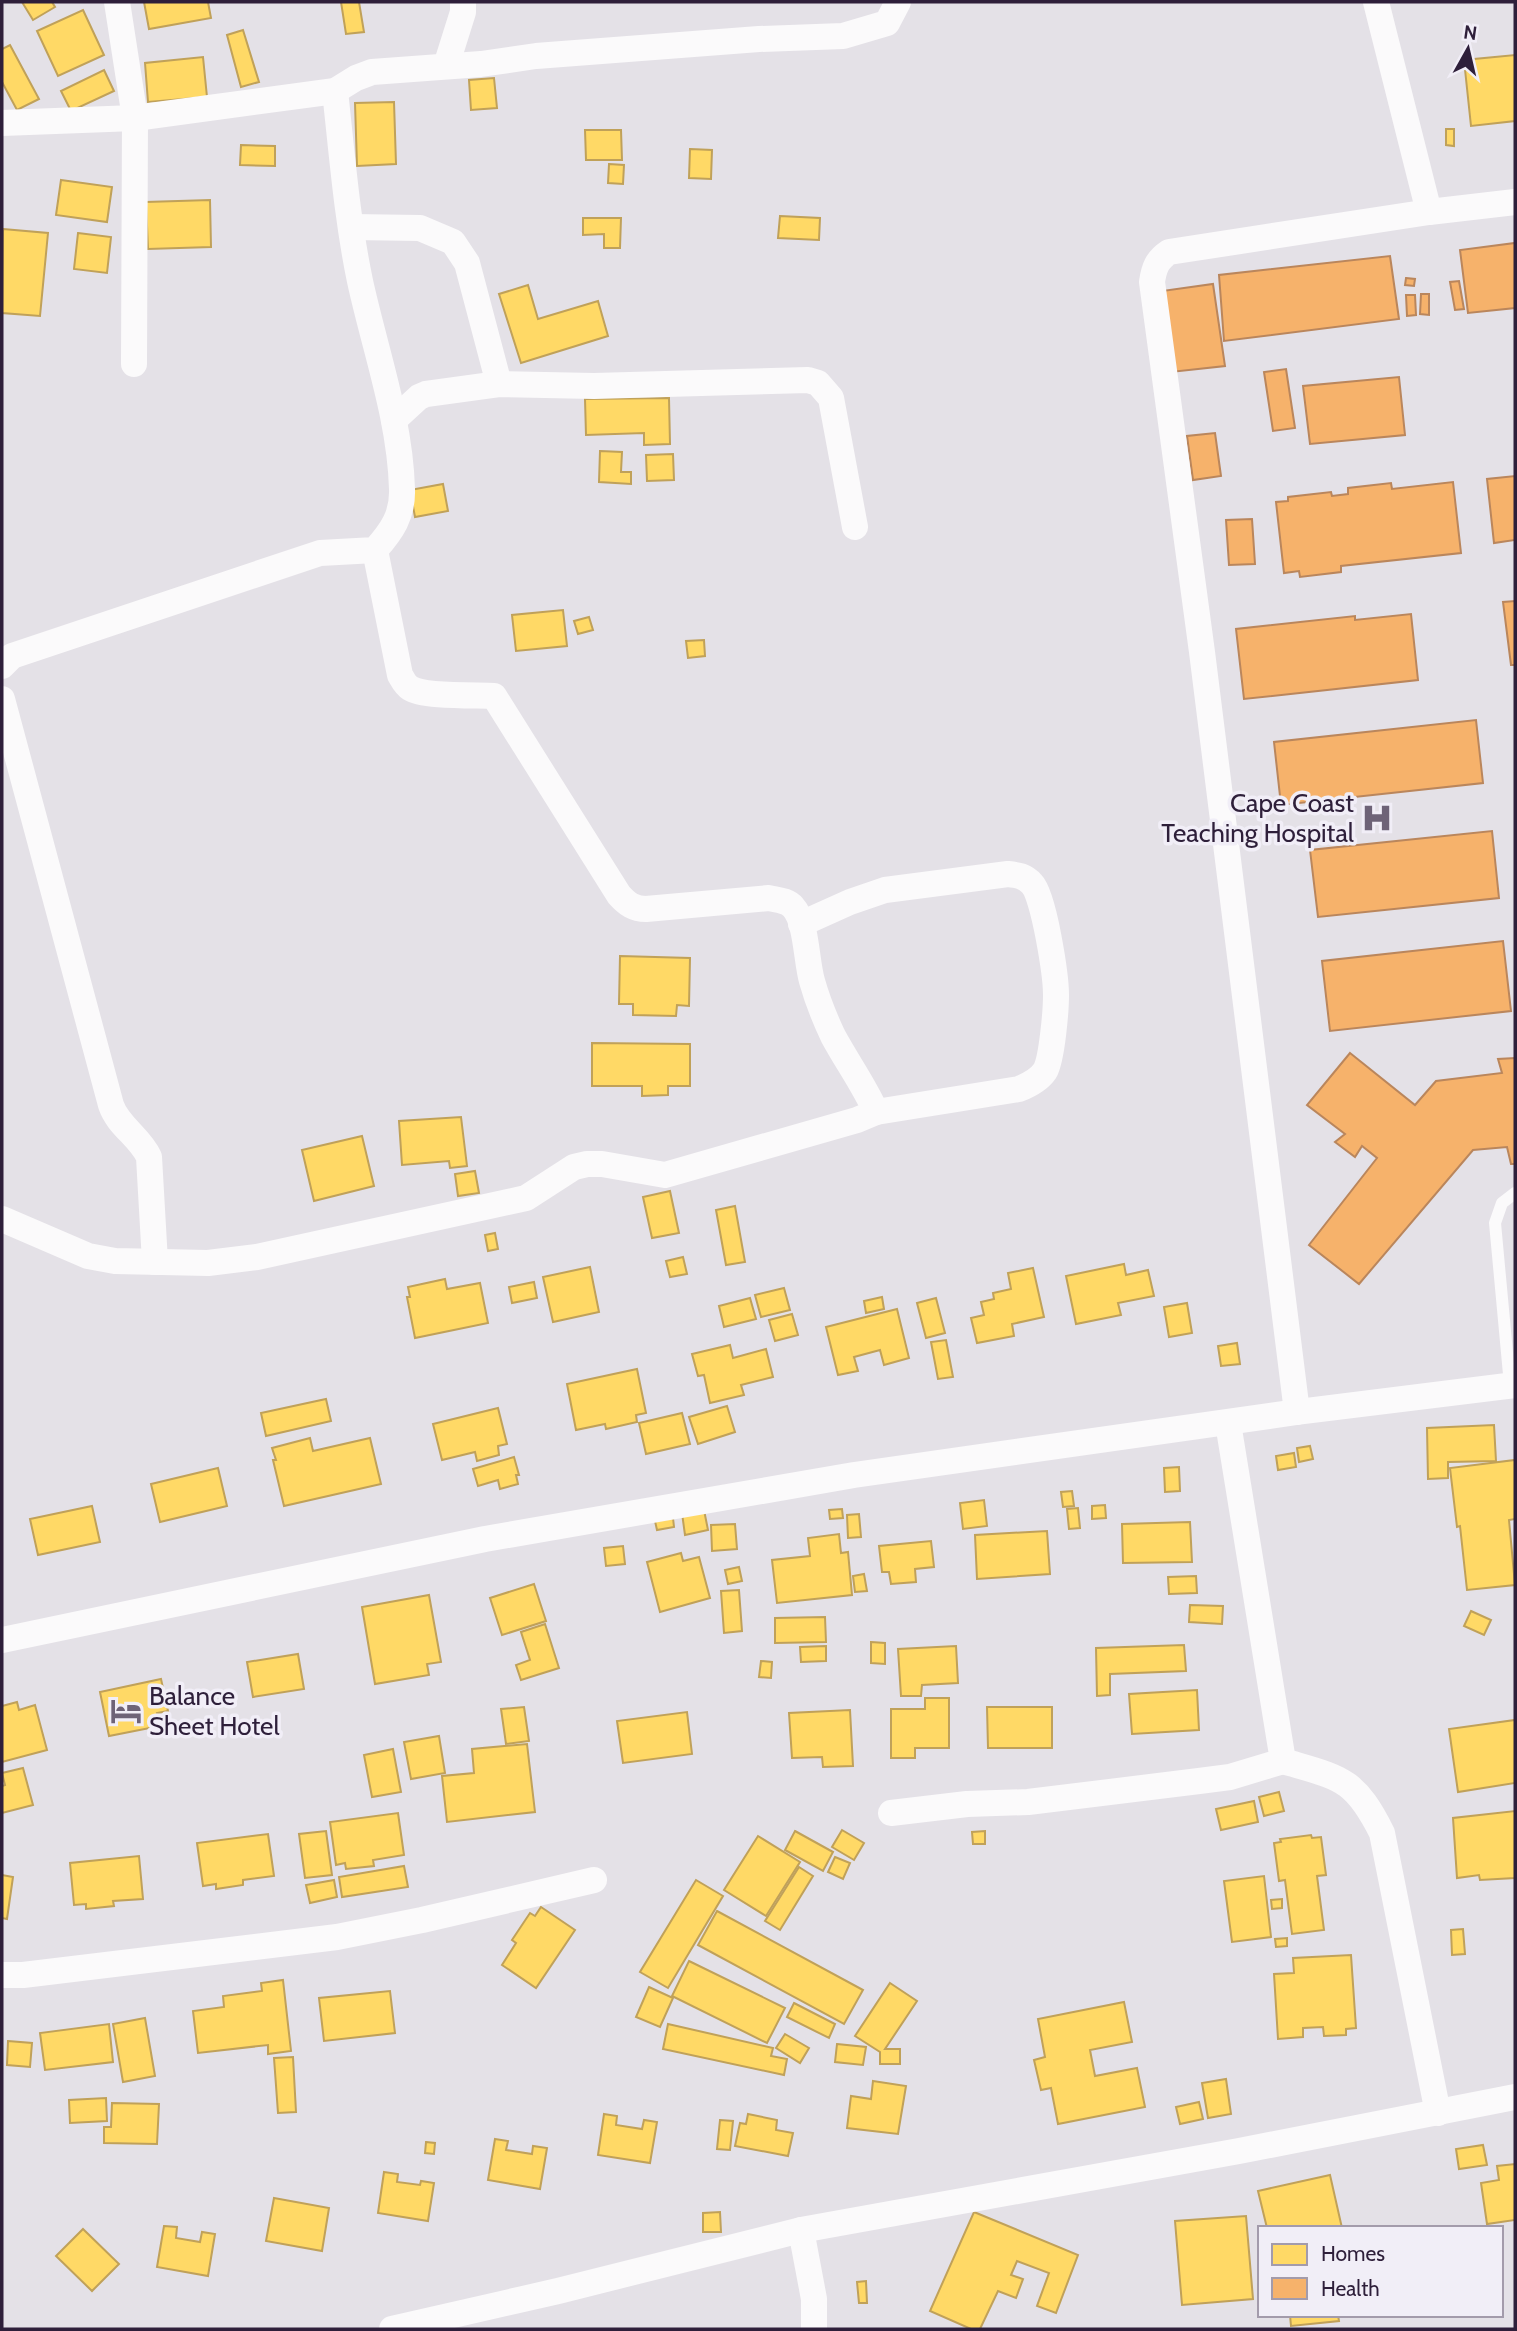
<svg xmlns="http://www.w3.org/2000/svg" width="1517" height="2331" font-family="Cabin,sans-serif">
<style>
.homes{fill:#ffd966;stroke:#c0a159;stroke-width:2}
.health{fill:#f6b26b;stroke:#ba865c;stroke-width:2}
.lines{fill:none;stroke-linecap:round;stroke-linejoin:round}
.service{stroke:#fbfafb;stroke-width:12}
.minor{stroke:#fbfafb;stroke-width:26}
.labels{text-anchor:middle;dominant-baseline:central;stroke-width:7;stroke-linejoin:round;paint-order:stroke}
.poi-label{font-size:26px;fill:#2e1f3a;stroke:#f1eef7;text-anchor:end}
</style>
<rect width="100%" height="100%" fill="#e4e1e7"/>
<!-- homes -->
<g class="homes">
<polygon points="22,2 52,2 55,7 33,20"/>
<polygon points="144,2 208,2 211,18 149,29"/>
<polygon points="341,2 359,2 364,32 346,34"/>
<polygon points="83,10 104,55 58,76 37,31"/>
<polygon points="243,30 259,82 241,87 227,35"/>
<polygon points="10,45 39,99 17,110 2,82 2,49"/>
<polygon points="1515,55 1515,121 1471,126 1464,60"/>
<polygon points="203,57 207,97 148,102 145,63"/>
<polygon points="104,70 114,91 71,111 61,91"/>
<polygon points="494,78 497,108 471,110 469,80"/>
<polygon points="394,102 396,164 357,166 355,103"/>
<polygon points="1446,129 1454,129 1454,146 1446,145"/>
<polygon points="585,130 621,130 622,160 586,160"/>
<polygon points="241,145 275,146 275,166 240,165"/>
<polygon points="690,149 712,150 711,179 689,178"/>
<polygon points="609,164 624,165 623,184 608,183"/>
<polygon points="61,180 112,187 107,222 56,215"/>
<polygon points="210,200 211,247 148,249 146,202"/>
<polygon points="780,216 820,218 819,240 778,238"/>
<polygon points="583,218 621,218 620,248 604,248 604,234 583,235"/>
<polygon points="3,229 48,233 40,316 2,313"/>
<polygon points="78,233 111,237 107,273 74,269"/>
<polygon points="528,285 538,319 598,301 608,336 521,363 499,294"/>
<polygon points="669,398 670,444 644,445 644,433 586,435 585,399"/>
<polygon points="600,451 622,452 621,472 631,472 631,484 599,482"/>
<polygon points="673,454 674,480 647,481 646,455"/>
<polygon points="443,484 448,511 415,517 410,490"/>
<polygon points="563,610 567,646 516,651 512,615"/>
<polygon points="589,617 593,630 578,634 574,621"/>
<polygon points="704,640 705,656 688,658 686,641"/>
<polygon points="620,956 690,958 689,1006 677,1005 676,1016 633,1015 633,1004 619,1004"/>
<polygon points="592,1043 690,1044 690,1086 668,1086 668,1095 642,1096 642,1086 592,1086"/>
<polygon points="461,1117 467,1166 450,1168 449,1161 402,1165 399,1121"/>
<polygon points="362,1136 374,1186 314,1201 302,1150"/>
<polygon points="475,1171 479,1193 458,1196 455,1174"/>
<polygon points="670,1191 679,1233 652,1238 643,1197"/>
<polygon points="735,1206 745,1262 726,1265 716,1210"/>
<polygon points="495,1233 498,1249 488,1251 485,1235"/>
<polygon points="683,1257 687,1274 670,1277 666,1261"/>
<polygon points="1124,1264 1126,1275 1148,1270 1154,1296 1118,1303 1121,1315 1076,1324 1066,1276"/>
<polygon points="590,1267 599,1312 553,1322 543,1277"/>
<polygon points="1033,1268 1044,1317 1012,1324 1014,1336 977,1343 971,1318 984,1315 981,1302 994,1299 993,1293 1011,1289 1008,1273"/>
<polygon points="445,1279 447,1289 480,1283 488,1323 415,1338 407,1297 410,1297 408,1287"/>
<polygon points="534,1282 537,1298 512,1303 509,1287"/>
<polygon points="784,1288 790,1310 761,1317 755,1295"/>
<polygon points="882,1297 884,1309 866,1313 864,1301"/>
<polygon points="750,1298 756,1319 724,1327 719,1306"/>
<polygon points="936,1298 945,1333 926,1338 917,1303"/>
<polygon points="1187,1303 1192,1333 1169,1337 1164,1307"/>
<polygon points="897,1309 909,1358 884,1365 880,1350 854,1357 858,1371 838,1375 826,1327"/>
<polygon points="792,1314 798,1335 775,1341 769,1320"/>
<polygon points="946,1340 953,1377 938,1379 931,1342"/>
<polygon points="1237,1343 1240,1364 1221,1366 1218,1346"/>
<polygon points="730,1345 733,1358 766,1349 773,1377 741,1385 744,1395 710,1403 704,1375 698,1376 692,1354"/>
<polygon points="637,1369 646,1413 636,1415 637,1422 606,1429 605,1424 576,1430 567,1384"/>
<polygon points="326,1399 331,1421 266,1436 261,1413"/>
<polygon points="727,1406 735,1432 698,1444 689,1417"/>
<polygon points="498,1408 507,1444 498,1446 499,1455 477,1461 475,1452 442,1460 433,1424"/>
<polygon points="682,1413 690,1444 646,1454 639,1423"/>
<polygon points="1494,1425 1496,1461 1448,1462 1448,1478 1428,1479 1427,1428"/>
<polygon points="310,1438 313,1451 370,1438 381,1484 284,1506 273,1460 276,1460 272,1448"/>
<polygon points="1310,1446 1313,1459 1299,1462 1297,1448"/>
<polygon points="1294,1453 1296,1467 1278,1470 1276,1456"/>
<polygon points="514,1457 519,1475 516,1475 518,1484 500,1489 498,1480 478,1486 473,1469"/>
<polygon points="1515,1460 1515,1519 1509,1520 1515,1585 1467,1590 1460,1526 1457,1527 1450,1468"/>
<polygon points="1179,1467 1180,1491 1165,1492 1164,1468"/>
<polygon points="218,1468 227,1506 160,1522 151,1484"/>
<polygon points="1072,1491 1074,1506 1063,1507 1061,1492"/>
<polygon points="984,1500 987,1526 963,1529 960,1503"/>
<polygon points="1105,1505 1106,1518 1092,1519 1092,1506"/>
<polygon points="92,1506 100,1542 38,1555 30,1519"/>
<polygon points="1078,1508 1080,1528 1069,1529 1067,1509"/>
<polygon points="842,1509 843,1518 830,1519 829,1510"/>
<polygon points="704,1510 708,1530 685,1535 682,1513"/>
<polygon points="859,1514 861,1537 848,1538 847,1515"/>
<polygon points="673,1518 674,1527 657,1530 655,1521"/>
<polygon points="1190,1522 1192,1562 1123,1563 1122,1524"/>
<polygon points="735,1524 737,1549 712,1551 711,1525"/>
<polygon points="1047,1531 1050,1574 977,1579 975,1535"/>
<polygon points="839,1534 841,1553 848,1552 852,1595 777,1603 772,1560 810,1556 808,1538"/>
<polygon points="931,1541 934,1567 915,1569 916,1582 891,1584 889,1572 882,1572 879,1546"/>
<polygon points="623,1546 625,1564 606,1566 604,1548"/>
<polygon points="681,1553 683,1561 699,1557 710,1598 660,1612 647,1562"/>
<polygon points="739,1567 742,1581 728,1584 725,1570"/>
<polygon points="864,1574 867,1591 855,1592 853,1576"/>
<polygon points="1196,1576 1197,1593 1169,1594 1168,1577"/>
<polygon points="534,1584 546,1621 502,1635 490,1598"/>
<polygon points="739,1590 742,1631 724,1633 721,1591"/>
<polygon points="429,1595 441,1662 427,1664 429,1675 375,1684 362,1607"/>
<polygon points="1190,1605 1223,1606 1222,1624 1189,1622"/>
<polygon points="1471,1611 1491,1620 1484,1635 1464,1626"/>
<polygon points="825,1617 826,1642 775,1643 775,1618"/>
<polygon points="545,1624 559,1668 521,1680 516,1665 530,1660 521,1632"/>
<polygon points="871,1642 885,1643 885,1664 871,1663"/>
<polygon points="1184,1645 1186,1671 1110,1674 1110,1695 1097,1696 1096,1648"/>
<polygon points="826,1646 826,1661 801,1662 800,1647"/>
<polygon points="956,1646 958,1683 922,1685 921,1696 901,1696 898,1649"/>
<polygon points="298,1654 304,1689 253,1697 247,1662"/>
<polygon points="761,1661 772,1662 771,1678 759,1677"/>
<polygon points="161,1679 168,1711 157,1713 160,1726 109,1736 100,1692"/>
<polygon points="1197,1690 1199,1730 1132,1734 1129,1694"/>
<polygon points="925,1698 949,1698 949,1748 915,1748 915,1758 891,1758 891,1709 925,1709"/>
<polygon points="17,1702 19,1710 35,1705 47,1750 2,1762 2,1706"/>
<polygon points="524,1707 529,1741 506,1744 501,1709"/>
<polygon points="987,1707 1052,1707 1052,1748 988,1748"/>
<polygon points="850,1710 853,1766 823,1767 822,1757 792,1758 789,1713"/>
<polygon points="687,1712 692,1754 623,1763 617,1721"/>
<polygon points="1515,1720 1515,1783 1458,1792 1449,1729"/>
<polygon points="439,1736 445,1773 411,1779 404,1742"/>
<polygon points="527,1744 535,1812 447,1822 442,1776 474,1773 472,1749"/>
<polygon points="393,1749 401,1792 372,1797 364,1755"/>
<polygon points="23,1768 33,1805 2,1813 2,1786 5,1785 2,1773"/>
<polygon points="1279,1792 1284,1811 1264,1816 1259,1797"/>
<polygon points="1254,1801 1258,1822 1221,1830 1216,1809"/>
<polygon points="1515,1811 1515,1878 1480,1880 1479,1875 1457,1878 1453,1818"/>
<polygon points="398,1813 404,1855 373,1860 374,1866 346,1869 345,1863 336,1865 330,1822"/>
<polygon points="842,1830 864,1843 854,1860 832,1847"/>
<polygon points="326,1831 332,1875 305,1878 299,1834"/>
<polygon points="795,1831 833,1852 823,1871 785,1850"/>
<polygon points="985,1831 985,1844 973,1844 972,1832"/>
<polygon points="268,1834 274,1876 243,1880 243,1885 216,1889 216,1884 203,1886 197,1843"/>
<polygon points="1311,1835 1312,1838 1321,1837 1326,1875 1317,1876 1324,1930 1292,1934 1285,1880 1279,1881 1274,1843 1281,1842 1280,1839"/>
<polygon points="758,1836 800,1862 766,1916 724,1890"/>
<polygon points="139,1856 143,1899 113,1901 114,1906 86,1909 86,1904 74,1905 70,1863"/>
<polygon points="835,1857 850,1863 843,1879 828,1872"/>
<polygon points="404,1866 408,1887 342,1897 339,1877"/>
<polygon points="799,1867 813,1876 780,1930 765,1921"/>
<polygon points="2,1875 13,1877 7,1919 2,1918"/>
<polygon points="1264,1876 1271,1937 1232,1942 1224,1881"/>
<polygon points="334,1880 337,1897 310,1903 306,1885"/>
<polygon points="696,1880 723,1896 668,1988 640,1972"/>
<polygon points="1282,1899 1282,1908 1272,1909 1271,1900"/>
<polygon points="541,1907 575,1930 536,1988 502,1965 516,1943 512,1940 530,1913 535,1916"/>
<polygon points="717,1911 863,1990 844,2024 698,1945"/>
<polygon points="1463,1929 1465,1954 1452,1955 1451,1930"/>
<polygon points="1287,1938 1287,1946 1276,1947 1275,1939"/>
<polygon points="1351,1955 1356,2028 1346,2029 1346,2035 1324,2036 1323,2027 1303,2028 1303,2037 1278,2039 1274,1974 1294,1973 1293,1958"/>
<polygon points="689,1961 785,2008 767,2043 672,1996"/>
<polygon points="283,1980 291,2051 268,2054 268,2045 198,2053 193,2011 224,2007 223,1996 262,1991 261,1983"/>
<polygon points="890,1983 917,2001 885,2049 900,2049 900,2064 880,2064 880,2052 855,2036"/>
<polygon points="649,1987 673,1998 660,2027 636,2017"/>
<polygon points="390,1991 395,2033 324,2041 319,1998"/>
<polygon points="1124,2002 1132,2042 1090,2050 1095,2076 1137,2068 1145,2107 1058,2124 1051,2088 1041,2090 1034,2060 1045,2057 1038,2019"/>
<polygon points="794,2003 835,2024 829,2038 787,2017"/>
<polygon points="145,2018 155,2076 123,2082 113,2024"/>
<polygon points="109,2024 113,2062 45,2070 40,2033"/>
<polygon points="668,2024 773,2048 771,2056 787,2059 784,2075 663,2049"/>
<polygon points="785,2034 809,2048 800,2063 776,2048"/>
<polygon points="8,2041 32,2043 30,2067 7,2065"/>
<polygon points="837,2044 866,2047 863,2065 835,2062"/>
<polygon points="293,2057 296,2112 278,2113 274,2058"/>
<polygon points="1226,2079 1231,2114 1208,2118 1202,2083"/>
<polygon points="873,2081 906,2086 898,2134 847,2128 851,2096 871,2099"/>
<polygon points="106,2098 107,2121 70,2123 69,2100"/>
<polygon points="1199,2102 1203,2119 1180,2124 1176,2107"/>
<polygon points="112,2103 159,2104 157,2144 104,2143 104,2127 111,2127"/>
<polygon points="604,2114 617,2116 616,2125 642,2129 644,2120 657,2122 650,2163 598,2155"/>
<polygon points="748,2114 777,2120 776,2130 793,2133 788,2156 735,2146 740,2123 746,2124"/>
<polygon points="720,2120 733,2121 730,2150 717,2149"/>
<polygon points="495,2139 508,2141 506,2150 532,2154 533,2146 547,2148 540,2189 488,2180"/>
<polygon points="426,2142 435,2143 434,2154 425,2153"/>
<polygon points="1483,2145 1487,2165 1459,2169 1456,2149"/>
<polygon points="1515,2164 1515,2220 1487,2224 1481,2183 1499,2180 1497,2166"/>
<polygon points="384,2172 398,2174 397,2182 420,2185 421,2181 434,2183 428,2221 378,2213"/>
<polygon points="1330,2175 1342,2228 1267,2228 1258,2191"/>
<polygon points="274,2198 329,2208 322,2251 266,2241"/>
<polygon points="720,2212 721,2232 703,2232 703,2213"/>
<polygon points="974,2212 1078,2255 1056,2313 1037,2306 1049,2273 1017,2261 1011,2275 1023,2279 1016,2298 998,2291 980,2329 971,2329 930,2311"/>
<polygon points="1246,2216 1253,2299 1182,2305 1175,2221"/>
<polygon points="164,2226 177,2227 176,2238 200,2242 202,2232 215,2234 208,2276 157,2267"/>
<polygon points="83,2229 119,2264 92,2291 56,2256"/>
<polygon points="866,2281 867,2303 859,2303 857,2282"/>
<polygon points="1290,2315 1338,2315 1339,2321 1291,2326"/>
</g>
<!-- health -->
<g class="health">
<polygon points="1515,243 1515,308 1468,313 1460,250"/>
<polygon points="1390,256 1399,319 1224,341 1219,275"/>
<polygon points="1406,278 1415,279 1414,286 1405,285"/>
<polygon points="1459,281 1464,309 1455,310 1450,282"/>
<polygon points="1213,284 1225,366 1171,372 1162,291"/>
<polygon points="1421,294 1429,294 1429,315 1420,314"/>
<polygon points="1406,295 1415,295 1416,315 1407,316"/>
<polygon points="1286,369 1295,428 1273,431 1264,372"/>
<polygon points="1399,377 1405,435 1310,444 1303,386"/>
<polygon points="1215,433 1221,476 1193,480 1187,436"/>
<polygon points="1515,476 1515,540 1494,543 1487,479"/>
<polygon points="1453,482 1461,553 1341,566 1341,572 1300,577 1299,571 1284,573 1276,502 1288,501 1288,497 1331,492 1332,496 1348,494 1348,488 1391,483 1392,489"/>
<polygon points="1252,519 1255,564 1229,565 1226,520"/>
<polygon points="1515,601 1515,665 1511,665 1503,602"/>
<polygon points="1411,614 1418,680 1244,699 1236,629 1355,616 1355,620"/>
<polygon points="1476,720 1483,783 1281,805 1274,742"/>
<polygon points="1492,831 1499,898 1318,917 1310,850"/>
<polygon points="1503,941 1511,1011 1330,1031 1322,961"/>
<polygon points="1350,1053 1415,1105 1436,1081 1502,1073 1498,1059 1515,1058 1515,1164 1511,1164 1507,1147 1473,1150 1359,1284 1309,1245 1377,1158 1362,1146 1355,1157 1335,1142 1345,1134 1307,1105"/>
</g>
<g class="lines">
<!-- service -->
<polyline class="service" points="1510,1385 1495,1223 1502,1203 1515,1193"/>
<!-- minor -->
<g class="minor">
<polyline points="117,2 135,118 134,364"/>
<polyline points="1376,2 1429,212"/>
<polyline points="446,66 463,12 463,2"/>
<polyline points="2,123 135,118 335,91 356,78 372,72 481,64 536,56 759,39 843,36 887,23 898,2"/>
<polyline points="351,227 420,228 453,242 467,263 499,384"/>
<polyline points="394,420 419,397 426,394 499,384 594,386 808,380 818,383 831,398 855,527"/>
<path d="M2,666L12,656L320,553L375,550C392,531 403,515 402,489C400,418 375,350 360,281C347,219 342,154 335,91"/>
<path d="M2,699L111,1105C118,1126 140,1137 149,1157L155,1262"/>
<path d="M801,924L850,902L885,890L1008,874C1018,875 1025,876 1032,884C1044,896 1056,976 1056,995C1056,1010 1052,1059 1045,1071C1039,1080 1029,1085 1019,1089L876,1112"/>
<path d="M2,1219L88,1256L115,1261L208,1263L257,1257L526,1198L574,1167L587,1164H602L665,1175L857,1120L876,1112C864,1085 847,1062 833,1036C825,1019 817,999 812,981C806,961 807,922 793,907C787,900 777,900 769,898L646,909C634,909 627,904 619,895L494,696C476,695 423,697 410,688C405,685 403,680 400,675L375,550"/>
<path d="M1297,1412L1202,652L1152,282C1154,268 1157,260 1169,252L1429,212L1515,202"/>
<polyline points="2,1640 485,1539 854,1475 1297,1412 1515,1385"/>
<path d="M1283,1761C1340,1778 1354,1777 1382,1833L1438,2113"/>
<polyline points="891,1813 967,1804 1028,1802 1199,1781 1230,1777 1283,1761 1228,1423"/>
<polyline points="2,1975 23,1975 337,1937 422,1920 594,1880"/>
<polyline points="801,2230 814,2299 814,2329"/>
<polyline points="392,2329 558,2291 801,2230 1239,2151 1515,2097"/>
</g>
</g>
<!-- icons -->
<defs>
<symbol id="hospital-bare" viewBox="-9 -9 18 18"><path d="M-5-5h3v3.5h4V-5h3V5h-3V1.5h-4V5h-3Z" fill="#6e6377" stroke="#f1eef7" stroke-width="2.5" paint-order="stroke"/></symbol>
<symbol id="hotel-bare" viewBox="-9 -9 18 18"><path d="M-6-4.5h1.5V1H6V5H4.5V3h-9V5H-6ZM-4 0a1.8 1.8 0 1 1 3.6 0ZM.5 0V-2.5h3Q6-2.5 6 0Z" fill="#6e6377" stroke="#f1eef7" stroke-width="2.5" paint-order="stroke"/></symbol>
</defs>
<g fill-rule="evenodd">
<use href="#hospital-bare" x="1355" y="796" width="44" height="44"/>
<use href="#hotel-bare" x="104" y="1689" width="44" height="44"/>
</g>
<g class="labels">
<!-- poi labels -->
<g class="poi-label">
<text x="1354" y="803">Cape Coast<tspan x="1354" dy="30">Teaching Hospital</tspan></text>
<text x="149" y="1696" text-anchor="start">Balance<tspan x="149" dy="30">Sheet Hotel</tspan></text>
</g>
</g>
<!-- border -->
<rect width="1517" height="2331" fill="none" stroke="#2e1f3a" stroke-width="7"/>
<!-- legend -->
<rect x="1258" y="2226" width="245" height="91" fill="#f1eef7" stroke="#a39bab" stroke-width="2"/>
<rect x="1272" y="2244" width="35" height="21" fill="#ffd966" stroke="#a39bab" stroke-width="2"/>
<text x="1321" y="2261" font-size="21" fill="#2e1f3a">Homes</text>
<rect x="1272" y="2278" width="35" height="21" fill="#f6b26b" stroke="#a39bab" stroke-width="2"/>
<text x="1321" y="2296" font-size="21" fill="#2e1f3a">Health</text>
<!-- north arrow -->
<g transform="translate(1468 49) rotate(8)" stroke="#f1eef7" stroke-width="5" paint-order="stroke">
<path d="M0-5L12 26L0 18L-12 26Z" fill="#2e1f3a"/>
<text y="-10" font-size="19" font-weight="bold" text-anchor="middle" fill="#2e1f3a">N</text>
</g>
</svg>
